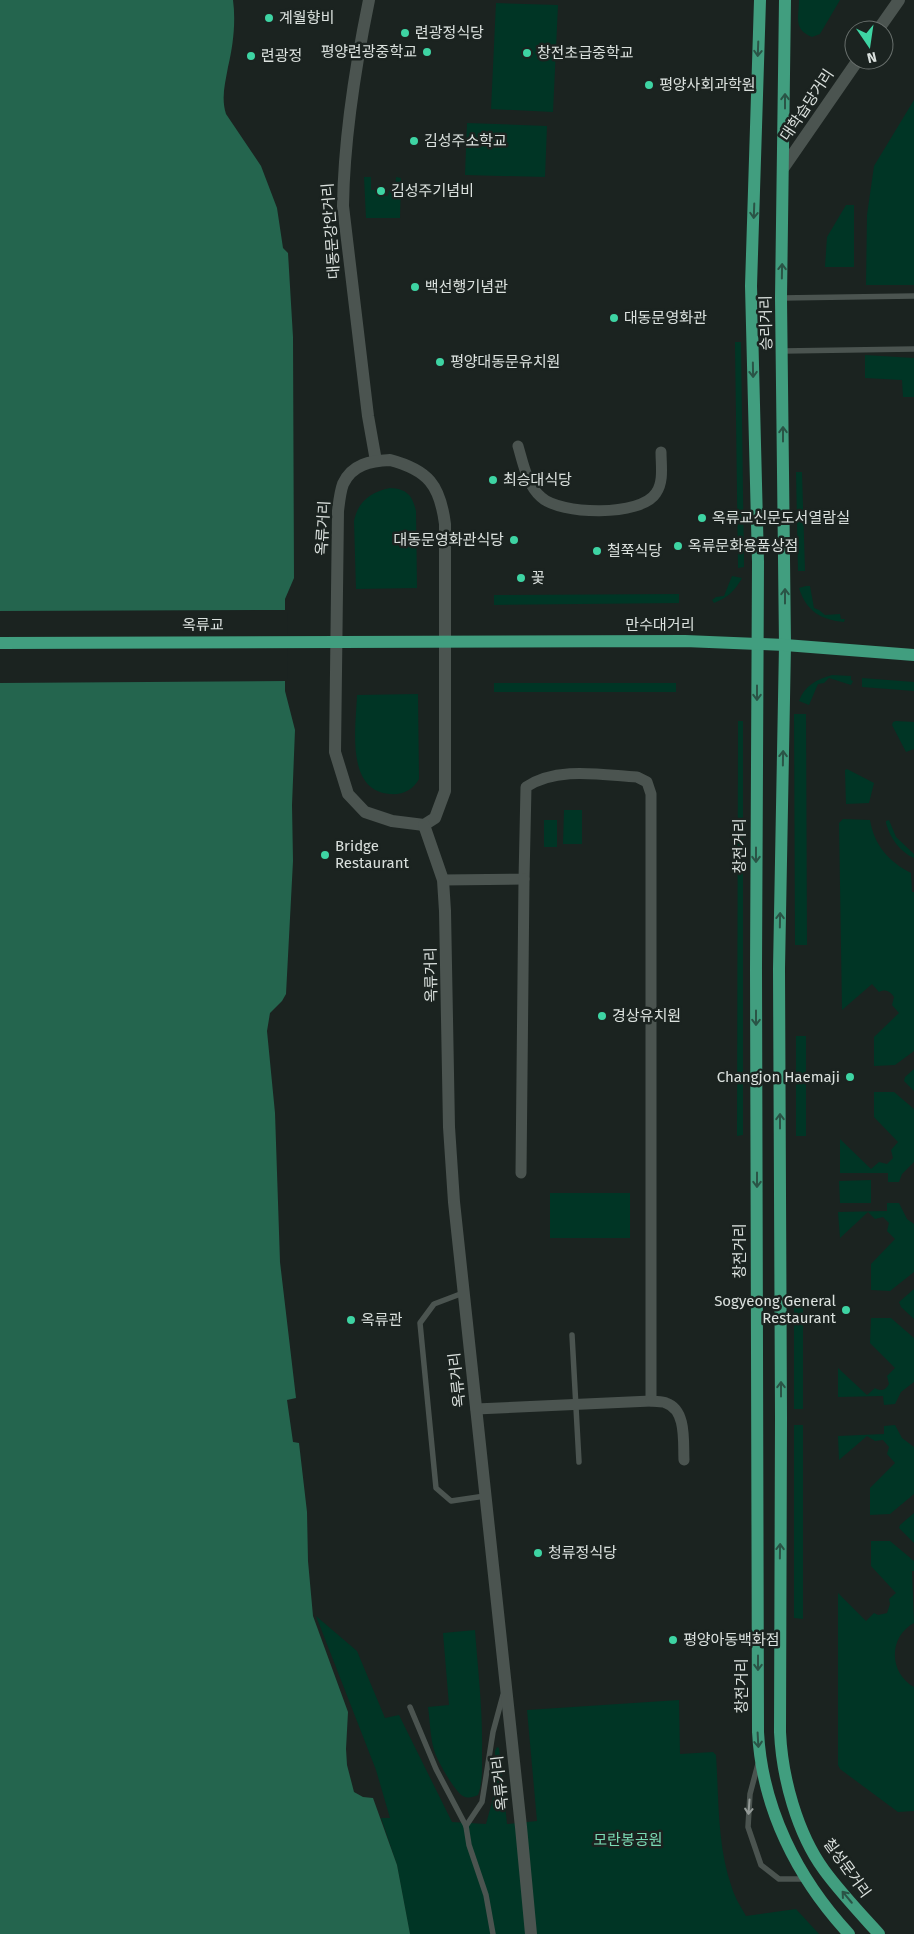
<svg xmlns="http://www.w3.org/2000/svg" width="914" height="1934" font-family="'Fira Sans','Noto Sans KR',sans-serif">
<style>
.green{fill:#003525}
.water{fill:#24654e}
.pier{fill:#1b2320}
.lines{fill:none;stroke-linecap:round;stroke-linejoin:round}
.service{stroke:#4b5450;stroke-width:5.5}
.minor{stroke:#4b5450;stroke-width:11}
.tertiary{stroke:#4b5450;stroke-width:12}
.secondary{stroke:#4b5450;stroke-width:12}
.primary{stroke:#419e7f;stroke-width:12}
.oneway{stroke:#2a5446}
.oneway2{stroke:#939a97}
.poi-dot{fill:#3ed4a3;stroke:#1b2320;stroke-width:2}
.labels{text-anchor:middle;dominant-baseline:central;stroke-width:5;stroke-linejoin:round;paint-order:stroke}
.poi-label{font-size:15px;fill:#dbe1de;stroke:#1b2320;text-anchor:start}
.street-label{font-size:15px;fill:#dbe1de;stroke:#1b2320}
.park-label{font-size:15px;fill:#7adab4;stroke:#1b2320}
</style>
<rect width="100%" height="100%" fill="#1b2320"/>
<!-- green -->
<g class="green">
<path d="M799,0H840L820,34L812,37C793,29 799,18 799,0Z"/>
<polygon points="496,3 558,5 553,112 491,109"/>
<polygon points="914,100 914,285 866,285 867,215 874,166"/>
<polygon points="467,123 547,126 545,177 465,175"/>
<polygon points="364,177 371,177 371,190 378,190 379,196 388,196 389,190 395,190 396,177 401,178 400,218 366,218"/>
<polygon points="846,205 854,205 854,267 825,267 827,237"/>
<polygon points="735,342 741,342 744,567 738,568"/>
<polygon points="865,355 914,358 914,397 903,397 902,380 865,378"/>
<polygon points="796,472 802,472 805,571 798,571"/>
<path d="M390,488C407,489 412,495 416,511L417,588L356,589L354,521C358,501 371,492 390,488Z"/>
<path d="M732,576L742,578C735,591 728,597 714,603L712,600L716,597L724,596Z"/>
<path d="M806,586H810L814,608L819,610L825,615L840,614L841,619H845L844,622C821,620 806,611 799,588Z"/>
<polygon points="679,594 679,603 494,605 494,595"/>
<path d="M832,675L851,676V680L853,681L851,685L829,678L824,683L818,684L809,705L799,701C804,686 817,679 832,675Z"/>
<polygon points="862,678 914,682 914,691 862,687"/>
<rect x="494" y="683" width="182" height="9"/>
<path d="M418,694L419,779C413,790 403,795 390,794C345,791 356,726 357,695Z"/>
<polygon points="794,714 806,714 807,945 795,945"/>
<polygon points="738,721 743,721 743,1135 737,1136"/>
<polygon points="896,721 914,722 914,749 906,752 892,725 893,722"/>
<polygon points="847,769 874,783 869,803 846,804 845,770"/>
<polygon points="564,810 582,810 582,844 563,844"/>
<path d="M843,819L870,820C874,845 889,862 911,873L912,892H914V1051L895,1065L874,1066V1037L899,1013L892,1005L894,997C890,991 886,989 879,992L872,984L842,1010L839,823Z"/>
<rect x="544" y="820" width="13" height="27"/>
<path d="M889,820L896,837L914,854V858C900,852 890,838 886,823V821Z"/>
<rect x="796" y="1036" width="10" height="100"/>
<polygon points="914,1069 914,1091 904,1081 905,1077"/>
<polygon points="874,1092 894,1092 914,1109 914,1162 902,1174 899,1182 888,1182 888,1173 840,1173 840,1139 871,1169 879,1162 887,1164 893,1158 891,1150 898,1142 874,1117"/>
<polygon points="871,1180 871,1203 840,1203 839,1181"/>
<rect x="550" y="1193" width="80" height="45"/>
<polygon points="887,1203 899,1203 907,1219 914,1224 914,1272 890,1291 871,1290 871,1264 895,1239 887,1231 889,1223 883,1217 875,1219 868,1212 840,1238 838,1212 887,1211"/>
<polygon points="914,1289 914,1319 901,1307 899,1302"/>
<rect x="794" y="1306" width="9" height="103"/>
<path d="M871,1318H891L914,1338V1382L901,1392L895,1404L884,1405L883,1396L838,1397V1368L867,1395L875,1388C881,1392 886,1390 889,1384L887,1376L895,1368L870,1343Z"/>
<polygon points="794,1425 803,1425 803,1619 794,1618"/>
<polygon points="895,1425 902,1438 914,1447 914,1494 890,1514 870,1515 870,1488 895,1463 887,1454 889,1447 883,1440 875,1441 867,1436 839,1460 838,1436 884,1434 884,1426"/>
<polygon points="914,1513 914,1543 899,1528 900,1525"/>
<path d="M871,1541H890L914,1561V1571H912L914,1623C888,1637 889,1673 914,1687V1811L898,1812L840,1769L838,1765V1593L866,1621L874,1613L878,1615L887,1613L890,1604L889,1599L896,1593L871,1566Z"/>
<path d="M316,1616L357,1651L385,1718L399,1715L452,1822L486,1824L495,1791V1751L497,1747L499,1748L507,1824L537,1821L527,1710L679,1700L680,1754L713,1752L716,1755C719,1799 717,1846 732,1888C735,1898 741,1907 746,1916L796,1909L819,1934H410L397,1865L381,1818H390L376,1770Z"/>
<path d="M475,1630C478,1671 483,1712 482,1753C482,1767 483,1782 478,1795C473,1797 468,1799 463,1796C454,1791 437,1760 434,1750C430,1736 430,1721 428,1707L449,1705L443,1633Z"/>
</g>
<!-- water -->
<path class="water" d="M0,0H233C236,22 233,46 228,67C225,84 221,98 226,114L261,166L277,208L283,248L288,253L293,337L294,578L285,599V691L295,730L292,805L293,861L286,994L282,1001L270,1013L267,1031L275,1113L280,1262L296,1398L287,1400L293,1442L299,1443L307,1512L308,1561L313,1616L348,1712L346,1749L347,1765L354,1792L363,1797L373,1798L397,1865L410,1934H0Z"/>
<!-- pier -->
<polygon class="pier" points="288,610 287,681 0,683 0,611"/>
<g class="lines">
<!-- service -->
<g class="service">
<polyline points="781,298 914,296"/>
<polyline points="783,351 914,349"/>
<polyline points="463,1293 434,1304 420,1323 436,1488 451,1501 485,1496"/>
<polyline points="572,1335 579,1462"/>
<polyline points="410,1707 436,1769 466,1826 469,1845 486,1895 493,1934"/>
<polyline points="758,1764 750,1794 748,1827 761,1865 779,1879 805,1879"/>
<polyline points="466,1826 482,1802 493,1732 503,1695"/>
</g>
<!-- minor -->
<g class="minor">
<path d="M518,446C523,463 527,485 541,497C560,515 641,517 656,493C664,482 661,465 661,452"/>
<path d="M443,880L524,879L526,787C557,766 602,775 637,777L647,782L651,794V1401L476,1409"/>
<polyline points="521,1173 524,879"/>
<path d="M651,1401C655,1402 662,1401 666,1403C687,1410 683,1443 684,1460"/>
</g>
<!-- tertiary -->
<g class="tertiary">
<path d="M369,0C355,68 344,136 343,206L368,416L376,461"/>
<path d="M390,460C428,470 440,485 445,524V791L435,818L424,825L392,821L365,812L348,794L335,752L338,511C339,503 340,492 343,484C352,464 371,461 390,460Z"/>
<polyline points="424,825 443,880 445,911 449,1127 454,1202 521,1827 531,1934"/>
</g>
<!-- secondary -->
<g class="secondary">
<polyline points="878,30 899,0"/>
<polyline points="784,167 858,60"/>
</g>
<!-- primary -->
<g class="primary">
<path d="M760,0L751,286L758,562L756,969L758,1732C762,1808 797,1878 849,1934"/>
<path d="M785,0L781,298L785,645L779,969L781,1417L780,1732C782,1777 797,1833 824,1870C840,1892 860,1913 879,1934"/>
<polyline points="0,643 685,641 785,645 914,655"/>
</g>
</g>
<!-- one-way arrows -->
<defs><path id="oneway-shaft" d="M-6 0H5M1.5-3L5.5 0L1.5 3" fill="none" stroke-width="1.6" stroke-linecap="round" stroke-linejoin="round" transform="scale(1.25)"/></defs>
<g class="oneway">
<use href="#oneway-shaft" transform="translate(758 49) rotate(92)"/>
<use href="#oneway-shaft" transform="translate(785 101) rotate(-90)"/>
<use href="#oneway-shaft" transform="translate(754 211) rotate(92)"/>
<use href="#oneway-shaft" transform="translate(782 271) rotate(-89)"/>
<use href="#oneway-shaft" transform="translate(753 370) rotate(89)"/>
<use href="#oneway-shaft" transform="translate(783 434) rotate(-90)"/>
<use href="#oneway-shaft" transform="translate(785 596) rotate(-90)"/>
<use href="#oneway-shaft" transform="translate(757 693) rotate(90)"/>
<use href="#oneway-shaft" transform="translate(783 758) rotate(-89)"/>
<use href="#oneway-shaft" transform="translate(756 855) rotate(90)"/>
<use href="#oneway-shaft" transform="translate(780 920) rotate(-89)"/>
<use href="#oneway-shaft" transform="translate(756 1018) rotate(90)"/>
<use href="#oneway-shaft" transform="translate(780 1121) rotate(-90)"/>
<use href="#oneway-shaft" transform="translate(757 1180) rotate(90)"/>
<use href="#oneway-shaft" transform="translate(781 1389) rotate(-90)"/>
<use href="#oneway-shaft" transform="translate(780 1551) rotate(-89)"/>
<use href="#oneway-shaft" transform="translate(758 1663) rotate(90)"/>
<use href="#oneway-shaft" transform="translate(758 1740) rotate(87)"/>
<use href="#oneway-shaft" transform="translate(847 1897) rotate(-130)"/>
</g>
<use class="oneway2" href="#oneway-shaft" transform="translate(749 1807) rotate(94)"/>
<!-- markers -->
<g class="poi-dot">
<circle cx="269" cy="18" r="5"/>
<circle cx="405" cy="33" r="5"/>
<circle cx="427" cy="52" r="5"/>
<circle cx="527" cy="53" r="5"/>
<circle cx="251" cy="56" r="5"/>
<circle cx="649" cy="85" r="5"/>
<circle cx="414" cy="141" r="5"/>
<circle cx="381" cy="191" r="5"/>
<circle cx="415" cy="287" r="5"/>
<circle cx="614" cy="318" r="5"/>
<circle cx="440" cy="362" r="5"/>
<circle cx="493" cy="480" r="5"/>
<circle cx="702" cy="518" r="5"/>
<circle cx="514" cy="540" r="5"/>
<circle cx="678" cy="546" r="5"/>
<circle cx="597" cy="551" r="5"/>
<circle cx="521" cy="578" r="5"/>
<circle cx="325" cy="855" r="5"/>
<circle cx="602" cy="1016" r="5"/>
<circle cx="850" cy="1077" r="5"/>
<circle cx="846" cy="1310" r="5"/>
<circle cx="351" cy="1320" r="5"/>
<circle cx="538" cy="1553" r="5"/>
<circle cx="673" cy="1640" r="5"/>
</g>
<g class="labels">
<!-- poi labels -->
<g class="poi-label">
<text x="279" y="18">계월향비</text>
<text x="415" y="33">련광정식당</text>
<text x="417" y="52" text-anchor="end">평양련광중학교</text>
<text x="537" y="53">창전초급중학교</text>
<text x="261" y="56">련광정</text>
<text x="659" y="85">평양사회과학원</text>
<text x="424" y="141">김성주소학교</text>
<text x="391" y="191">김성주기념비</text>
<text x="425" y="287">백선행기념관</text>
<text x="624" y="318">대동문영화관</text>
<text x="450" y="362">평양대동문유치원</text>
<text x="503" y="480">최승대식당</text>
<text x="712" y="518">옥류교신문도서열람실</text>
<text x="504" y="540" text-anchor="end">대동문영화관식당</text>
<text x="688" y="546">옥류문화용품상점</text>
<text x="607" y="551">철쭉식당</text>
<text x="531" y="578">꽃</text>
<text x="335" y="846">Bridge<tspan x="335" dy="17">Restaurant</tspan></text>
<text x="612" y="1016">경상유치원</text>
<text x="840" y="1077" text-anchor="end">Changjon Haemaji</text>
<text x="836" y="1301" text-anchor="end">Sogyeong General<tspan x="836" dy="17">Restaurant</tspan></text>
<text x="361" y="1320">옥류관</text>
<text x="548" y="1553">청류정식당</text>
<text x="683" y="1640">평양아동백화점</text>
</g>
<!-- street labels -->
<g class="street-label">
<text transform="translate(807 105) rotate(-56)">대학습당거리</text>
<text transform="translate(331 231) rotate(-94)">대동문강안거리</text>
<text transform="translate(766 323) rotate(-91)">승리거리</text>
<text transform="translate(323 528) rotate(-87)">옥류거리</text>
<text x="203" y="625">옥류교</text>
<text x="660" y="625">만수대거리</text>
<text transform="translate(740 846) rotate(-90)">창전거리</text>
<text transform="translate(431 975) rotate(-91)">옥류거리</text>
<text transform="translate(740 1251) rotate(-90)">창전거리</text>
<text transform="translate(457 1380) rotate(-96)">옥류거리</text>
<text transform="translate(742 1686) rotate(-90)">창전거리</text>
<text transform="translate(500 1783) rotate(-96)">옥류거리</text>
<text transform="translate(847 1868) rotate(54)">칠성문거리</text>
</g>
<!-- park labels -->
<g class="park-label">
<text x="628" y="1840">모란봉공원</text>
</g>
</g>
<!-- north arrow -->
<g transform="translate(869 45) rotate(167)"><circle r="24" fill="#1b2320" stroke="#686f6c"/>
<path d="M0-4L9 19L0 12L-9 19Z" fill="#3ed4a3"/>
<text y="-8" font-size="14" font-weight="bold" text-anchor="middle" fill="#dbe1de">N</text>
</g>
</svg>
